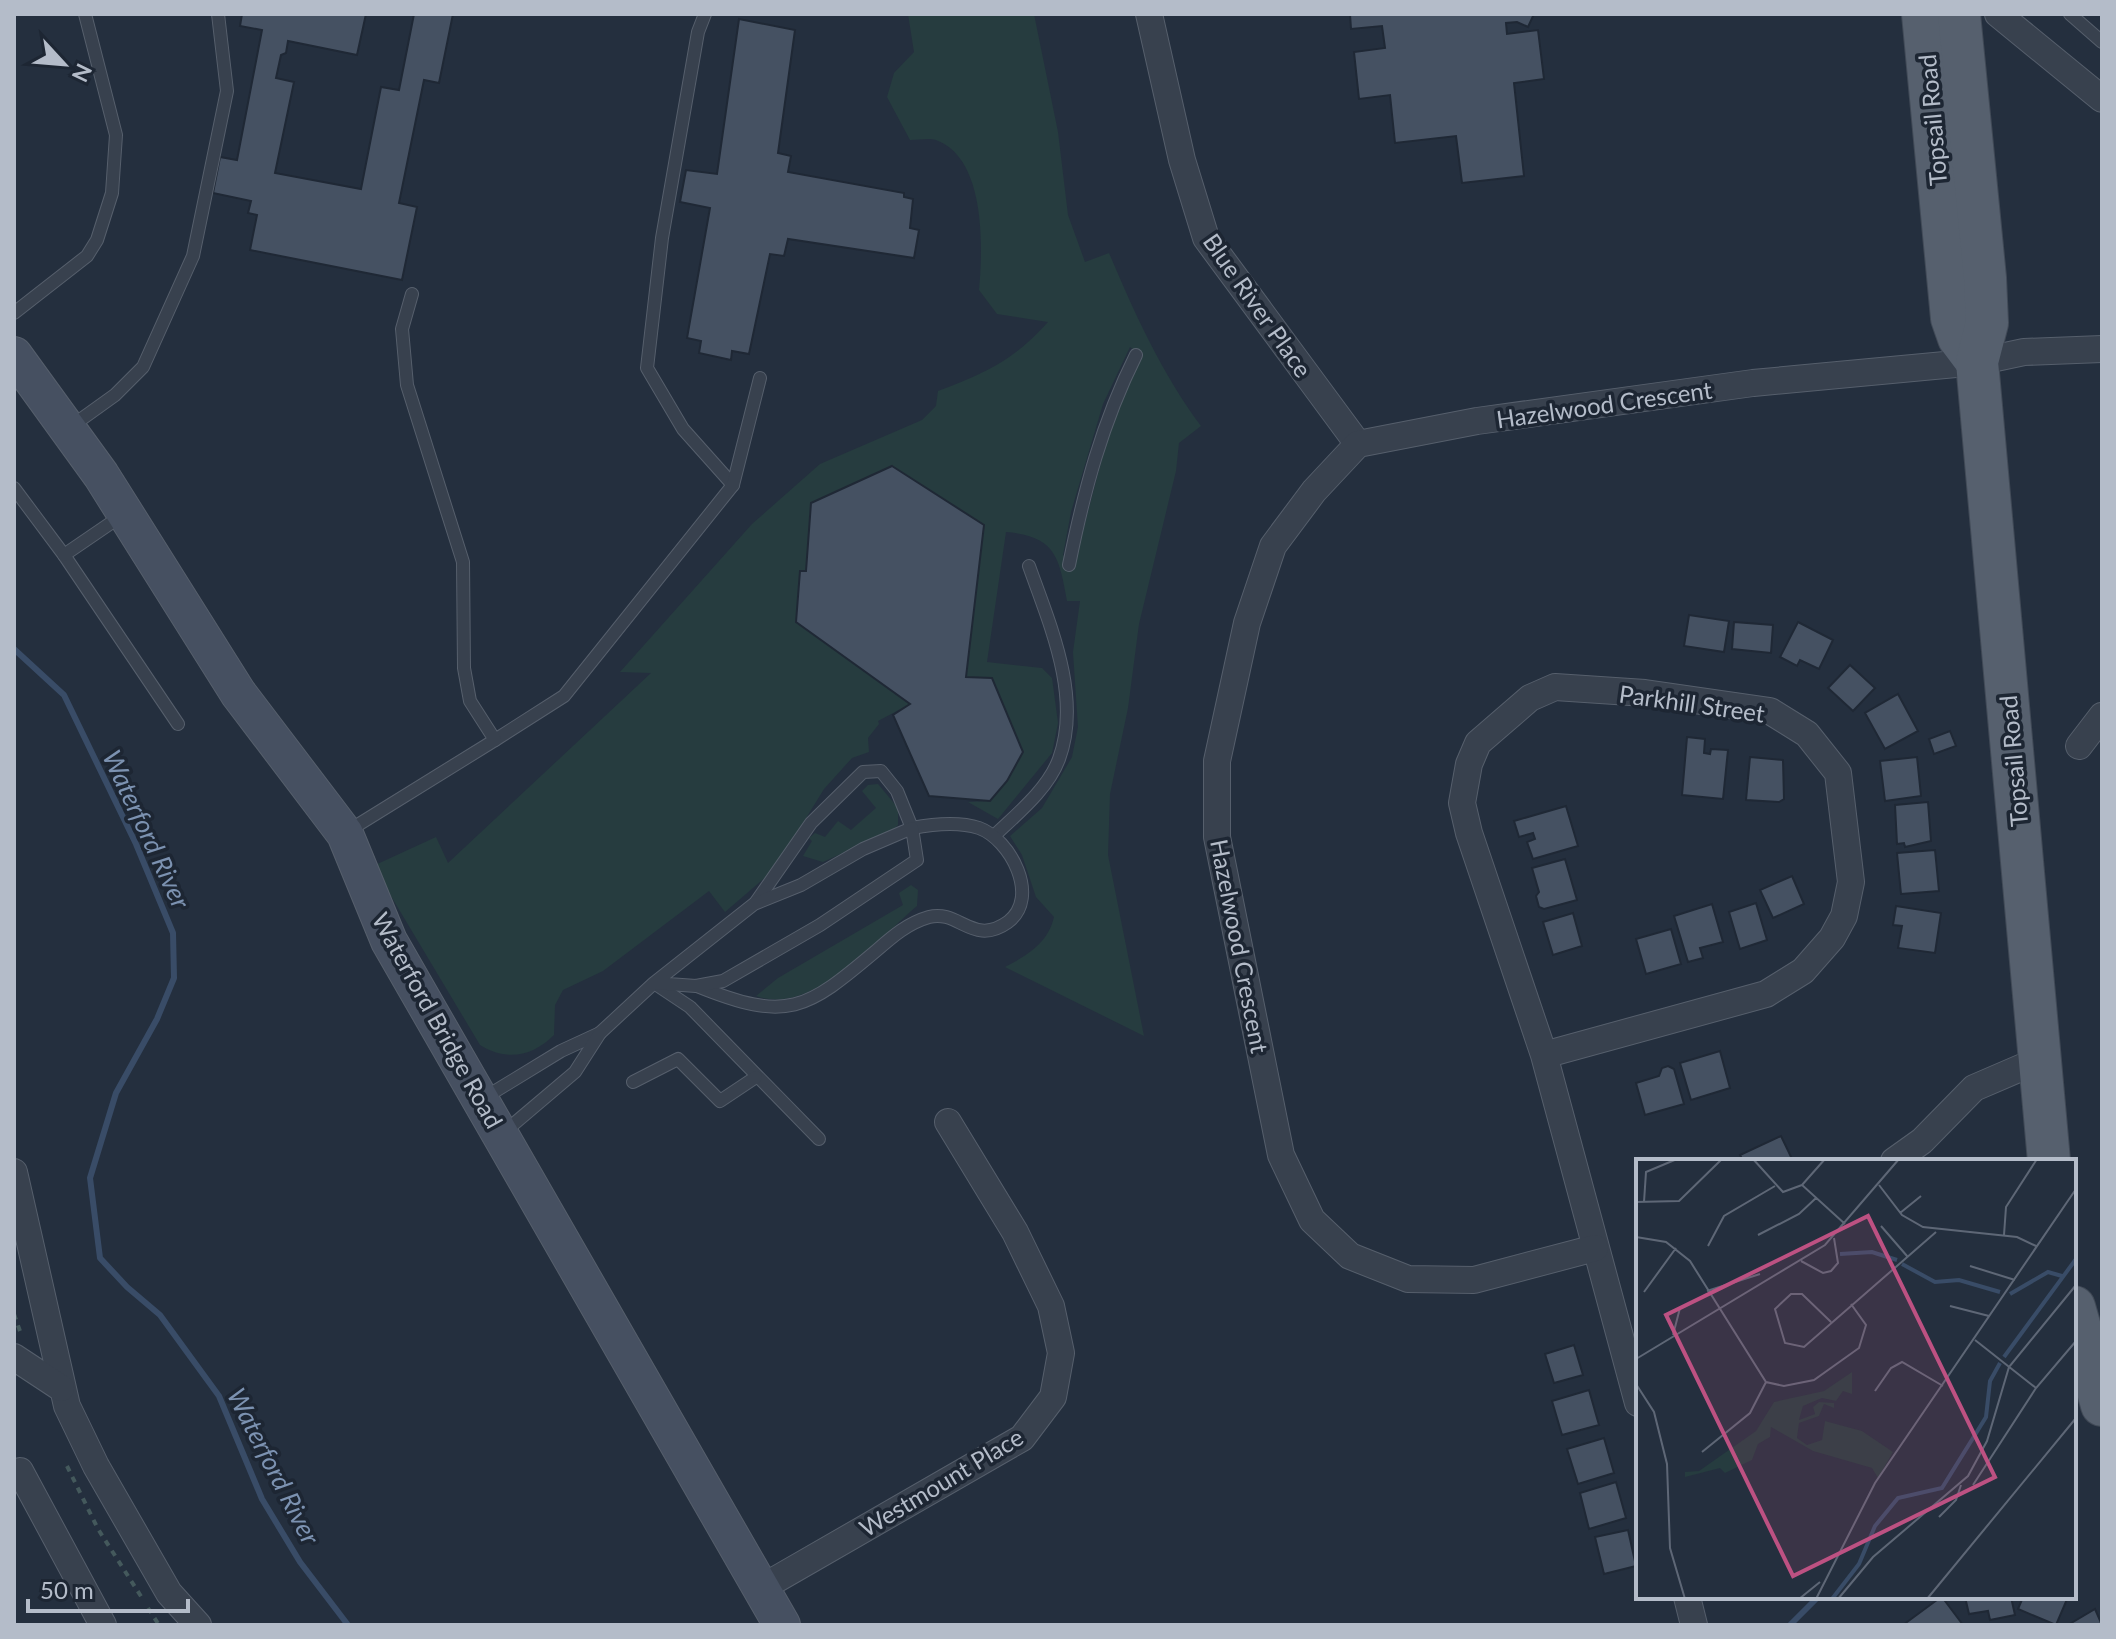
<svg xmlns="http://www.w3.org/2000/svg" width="2116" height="1639" font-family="Lato,sans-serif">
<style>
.green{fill:#263c3f;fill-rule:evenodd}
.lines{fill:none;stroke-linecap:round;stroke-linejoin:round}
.stream{stroke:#394c67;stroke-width:6}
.building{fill:#455162;stroke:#1f2835;stroke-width:2}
.lane-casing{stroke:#565f6c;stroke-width:14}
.street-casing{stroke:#565f6c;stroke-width:28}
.secondary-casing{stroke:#565f6c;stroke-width:38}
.primary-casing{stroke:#414a57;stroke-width:44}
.path{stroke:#44595c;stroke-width:4;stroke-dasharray:6 6;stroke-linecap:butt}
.lane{stroke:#38414e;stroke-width:12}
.street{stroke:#38414e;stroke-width:26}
.secondary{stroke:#465061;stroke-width:36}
.primary{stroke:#56606e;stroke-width:42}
.labels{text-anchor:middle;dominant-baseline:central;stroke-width:7;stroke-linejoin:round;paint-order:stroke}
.street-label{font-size:24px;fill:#b4bcc9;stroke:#1d2633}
.water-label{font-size:26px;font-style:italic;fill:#7c92b1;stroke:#1d2633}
.inset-river{fill:none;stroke:#394c67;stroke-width:4}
.inset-road{fill:none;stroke:#5e6776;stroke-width:2}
.view{fill:#bd5182;fill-opacity:0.15;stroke:#bd5182;stroke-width:4}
.inset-edge{fill:none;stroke:#b4bcc9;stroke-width:4}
</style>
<rect width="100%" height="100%" fill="#242f3e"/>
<!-- green -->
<g class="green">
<path d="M908,14H1034L1058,132L1068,215L1085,262L1109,253C1135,314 1161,372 1201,426L1179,443L1176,471L1139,624L1128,708L1110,794L1108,855L1144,1036L1005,967C1028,955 1048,943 1054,917L1036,897L1022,855L1010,836L1042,808L1072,757L1078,727L1073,652L1080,601H1067C1059,556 1055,536 1006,532L987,662L1042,668L1052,678L1058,723L1052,753L998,819L968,802L990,801L1007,781L1023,752L992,678L966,677L984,525L892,466L811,503L806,571H800L796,621L910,704L878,721L879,724L868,738L869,752L852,758L824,789L774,870L725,912L709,891L603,971L563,990L555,1005L554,1035C533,1056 507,1062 480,1045L373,866L436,837L448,863L651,673L620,672L752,524L820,464L922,420L936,406L938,391C985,373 1013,361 1048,322L997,314L979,290C983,248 986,158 936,140C929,138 918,140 910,140L887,97L894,73L914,52ZM1130,347L1141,355L1113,417L1074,565L1063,555L1071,512L1103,404Z"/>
<polygon points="878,784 898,808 898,825 893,830 823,862 803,856 812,841 809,838 815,833 825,837 838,821 851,830 876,808 862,791 868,785"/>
<path d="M911,885L918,890L917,906C878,939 812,1017 756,996L778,978L903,905L899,893Z"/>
</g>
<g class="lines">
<!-- stream -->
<g class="stream">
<polyline points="14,649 64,695 136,844 173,933 174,978 157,1019 116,1093 90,1178 100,1258 127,1287 160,1315 219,1396 262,1499 300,1562 348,1625"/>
<polyline points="1790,1625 1818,1597"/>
</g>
</g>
<!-- building -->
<g class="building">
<polygon points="242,14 366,14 357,55 288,41 286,53 281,55 276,78 294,82 275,173 361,189 381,87 399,90 414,14 453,14 439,83 424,80 399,203 417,207 402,280 250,250 257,215 248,213 251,201 213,193 220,157 237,160 262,30 240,26"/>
<polygon points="1350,14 1534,14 1528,27 1517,22 1506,23 1507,34 1538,30 1544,79 1514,83 1524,176 1462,183 1456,136 1395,143 1390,95 1359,99 1354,52 1385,48 1382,26 1351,29"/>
<polygon points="739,19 795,30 778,153 791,156 788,172 904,193 904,197 913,199 910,228 919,230 914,258 788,239 784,256 770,254 749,354 732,351 731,360 699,353 701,341 687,338 710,208 680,202 686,170 717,174"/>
<polygon points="892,466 984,525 966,677 992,678 1023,752 1007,781 990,801 929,796 893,715 910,704 796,622 800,571 806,571 811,503"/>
<polygon points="1689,615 1729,621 1724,652 1684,646"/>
<polygon points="1734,622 1773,625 1771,653 1732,649"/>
<polygon points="1798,622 1833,640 1819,669 1800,660 1797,666 1780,657"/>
<polygon points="1850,665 1875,688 1853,711 1828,688"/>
<polygon points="1898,694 1918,731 1885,749 1865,713"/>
<polygon points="1950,731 1956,746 1934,754 1929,739"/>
<polygon points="1687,737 1705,739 1704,753 1710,754 1711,749 1728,750 1723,799 1682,795"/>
<polygon points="1750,757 1783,760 1784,799 1779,802 1746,800"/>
<polygon points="1917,757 1921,796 1885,801 1880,761"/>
<polygon points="1928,802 1931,841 1905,847 1904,843 1897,844 1895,805"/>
<polygon points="1566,806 1578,846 1533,859 1527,842 1535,839 1533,833 1519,837 1514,821"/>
<polygon points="1935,850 1939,891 1901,894 1897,853"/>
<polygon points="1565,859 1577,900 1544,909 1539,907 1536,896 1539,892 1532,868"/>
<polygon points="1792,876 1804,904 1773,918 1760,890"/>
<polygon points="1756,903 1767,940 1740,949 1729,912"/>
<polygon points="1712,904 1723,942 1700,948 1703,958 1688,962 1674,916"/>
<polygon points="1896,906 1941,913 1935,953 1898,948 1902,926 1893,925"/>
<polygon points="1573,913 1582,946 1553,955 1543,922"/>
<polygon points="1671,929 1681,964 1646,974 1636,939"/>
<polygon points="1720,1051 1730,1088 1691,1100 1680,1063"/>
<polygon points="1668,1066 1674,1069 1684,1104 1645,1115 1636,1083 1659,1076 1662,1068"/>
<polygon points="1781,1136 1793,1161 1743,1161 1740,1155"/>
<polygon points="1574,1345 1583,1375 1554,1383 1545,1354"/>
<polygon points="1589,1390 1599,1425 1562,1435 1552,1401"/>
<polygon points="1604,1438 1614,1473 1578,1484 1567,1449"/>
<polygon points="1616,1482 1626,1518 1589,1529 1580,1493"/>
<polygon points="1628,1530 1636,1566 1604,1574 1595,1537"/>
<polygon points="1942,1597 1963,1625 1903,1625 1941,1597"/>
<polygon points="1965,1597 2011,1597 2015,1615 1990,1620 1988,1611 1969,1614"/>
<polygon points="2023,1597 2068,1597 2056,1625 2018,1609"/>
<polygon points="2095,1609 2102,1625 2068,1625"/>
</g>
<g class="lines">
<defs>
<g id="lane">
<polyline points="705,14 698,32 662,238 647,368 683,429 733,485"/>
<polyline points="2070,14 2102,42"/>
<polyline points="14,313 87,256 97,240 112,193 116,135 85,14"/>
<polyline points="69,428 115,395 143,367 193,256 227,91 218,14"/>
<polyline points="14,488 64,555 178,724"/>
<polyline points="64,555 124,514"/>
<path d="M1069,565C1084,491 1102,423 1136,355"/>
<polyline points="495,740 564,696 733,485 760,378"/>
<polyline points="348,831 495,740 470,701 464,668 463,562 407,385 402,329 412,294"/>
<path d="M995,835C1017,814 1048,789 1059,759C1082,697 1050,625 1029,566"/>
<polyline points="657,985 690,1007 819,1139"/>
<path d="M697,986C788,1023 806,1010 877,950C893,936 908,923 929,917C959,909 973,947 1008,922C1041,897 1010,839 979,828C958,821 933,824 912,828L897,791L881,771L863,772L811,823L756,902"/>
<polyline points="633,1082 678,1059 720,1101 756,1077"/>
<polyline points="484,1098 561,1051 600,1033"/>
<polyline points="503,1133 575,1072 600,1033 654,983 754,904 801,885 863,849 912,828 917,860 820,925 723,981 696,986 654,983"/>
</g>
<g id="street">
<polyline points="1149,14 1182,160 1206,238 1358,444"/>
<polyline points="1998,14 2102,99"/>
<polyline points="2079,746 2102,716"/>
<polyline points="1544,1055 1766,994 1803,971 1832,938 1844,916 1851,882 1838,773 1807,734 1770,711 1645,693 1555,687 1530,698 1478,743 1469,764 1462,803 1469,833 1544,1055 1638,1403"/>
<polyline points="1894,1161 1922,1141 1974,1088 2039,1060"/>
<polyline points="14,1172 67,1406 96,1466 169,1593 198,1625"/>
<polyline points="1595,1248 1474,1280 1408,1279 1350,1256 1312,1220 1281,1155 1217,837 1217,761 1247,623 1273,546 1314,491 1358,444 1477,421 1753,383 1977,362 2024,352 2102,349"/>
<polyline points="14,1357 61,1388"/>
<polyline points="20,1471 103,1625"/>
<polyline points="763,1587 1022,1438 1053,1397 1061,1353 1051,1306 1015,1232 948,1122"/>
<polyline points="1687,1597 1694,1625"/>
</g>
<polyline id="secondary" points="14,355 101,475 238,693 345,834 389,941 782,1625"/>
<g id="primary">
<polyline points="1923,14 1952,318 1959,338 1977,362"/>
<polyline points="1959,14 1985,278 1987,323 1977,362 2049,1161"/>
<polyline points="2074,1307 2102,1405"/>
</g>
</defs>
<!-- lane casing -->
<use href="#lane" class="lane-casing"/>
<!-- street casing -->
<use href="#street" class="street-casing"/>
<!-- secondary casing -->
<use href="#secondary" class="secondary-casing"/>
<!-- primary casing -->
<use href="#primary" class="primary-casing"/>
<!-- path -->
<g class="path">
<polyline points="14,1314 21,1334"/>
<polyline points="67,1466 98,1529 144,1601"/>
<polyline points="148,1608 159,1625"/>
</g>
<!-- lane -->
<use href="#lane" class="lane"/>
<!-- street -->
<use href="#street" class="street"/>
<!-- secondary -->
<use href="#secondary" class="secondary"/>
<!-- primary -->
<use href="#primary" class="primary"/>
</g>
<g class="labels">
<!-- street labels -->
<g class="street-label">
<text transform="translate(1932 120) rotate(-95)">Topsail Road</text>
<text transform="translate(1258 305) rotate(55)">Blue River Place</text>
<text transform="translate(1604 404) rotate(-8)">Hazelwood Crescent</text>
<text transform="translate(1692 703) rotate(8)">Parkhill Street</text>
<text transform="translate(2013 761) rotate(-95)">Topsail Road</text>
<text transform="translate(1240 946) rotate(79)">Hazelwood Crescent</text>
<text transform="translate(438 1020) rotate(61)">Waterford Bridge Road</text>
<text transform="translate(941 1482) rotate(-31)">Westmount Place</text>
</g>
<!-- water labels -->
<g class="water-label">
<text transform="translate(147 829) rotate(65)">Waterford River</text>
<text transform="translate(274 1466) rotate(63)">Waterford River</text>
</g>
</g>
<!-- overview -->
<g transform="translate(1636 1159)">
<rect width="440" height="440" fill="#242f3e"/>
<path d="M216,213V235L207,232L200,242L186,239L167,247L163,261L179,255L177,248L183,243L198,244V249L188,245L183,257L163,264L161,279L171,286L186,281L189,262L226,272L257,293L242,319L236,309L177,292L135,268L134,278L122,285L116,301L89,314L84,309L49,318V313L63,312L120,272L138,243L188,232Z" fill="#263c3f"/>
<path class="inset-river" d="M204,95L236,93L261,101M266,105L299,123L323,121L364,133M374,135L412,113L426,117M368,198L440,100M196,440L223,405L239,367L262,339L306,329L350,258L354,222L364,204"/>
<path class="inset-road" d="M117,0L147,33L166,26M189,0L166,26L209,65M243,26L266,56L287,68L381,78L400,87M0,43L43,42L86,0M8,43L10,13L41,0M264,54L285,37M245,67L271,97M122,76L163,55L180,39M368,76L370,48L401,0M0,78L30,83L54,102L130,223L148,227L178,221L223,189L230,166L215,145M72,87L88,57L139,27M165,102L187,114L195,112L202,104L198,79M334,107L379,121M71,132L124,115M8,133L40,89M314,147L353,157M195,163L166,135H155L139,150L149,184L168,188L300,73M37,176L44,149M339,181L400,229M0,200L189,86L263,0M0,225L18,253L31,305L34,389L49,440M239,232L255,209L266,203L307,227M66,293L114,254L130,223M337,326L400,229L440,182M303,358L320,341L325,326M163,440L184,423M180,440L239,324L440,30M202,440L237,398L332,317L351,282L373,208L440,126M291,440L440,259"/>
<path class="view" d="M232,57L359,318L157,417L30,156Z"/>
<rect width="440" height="440" class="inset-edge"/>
</g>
<!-- border -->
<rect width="2116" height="1639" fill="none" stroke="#b4bcc9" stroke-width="32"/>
<!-- north arrow -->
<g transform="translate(64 64) rotate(116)" stroke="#1d2633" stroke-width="6" paint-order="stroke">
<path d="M0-6L14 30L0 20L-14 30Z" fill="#b4bcc9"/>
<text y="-12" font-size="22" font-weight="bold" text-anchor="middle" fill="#b4bcc9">N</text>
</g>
<!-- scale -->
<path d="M28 1599v12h160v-12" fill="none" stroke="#b4bcc9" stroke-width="4"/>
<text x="40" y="1599" font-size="24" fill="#b4bcc9" stroke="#1d2633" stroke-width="6" paint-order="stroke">50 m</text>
</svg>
